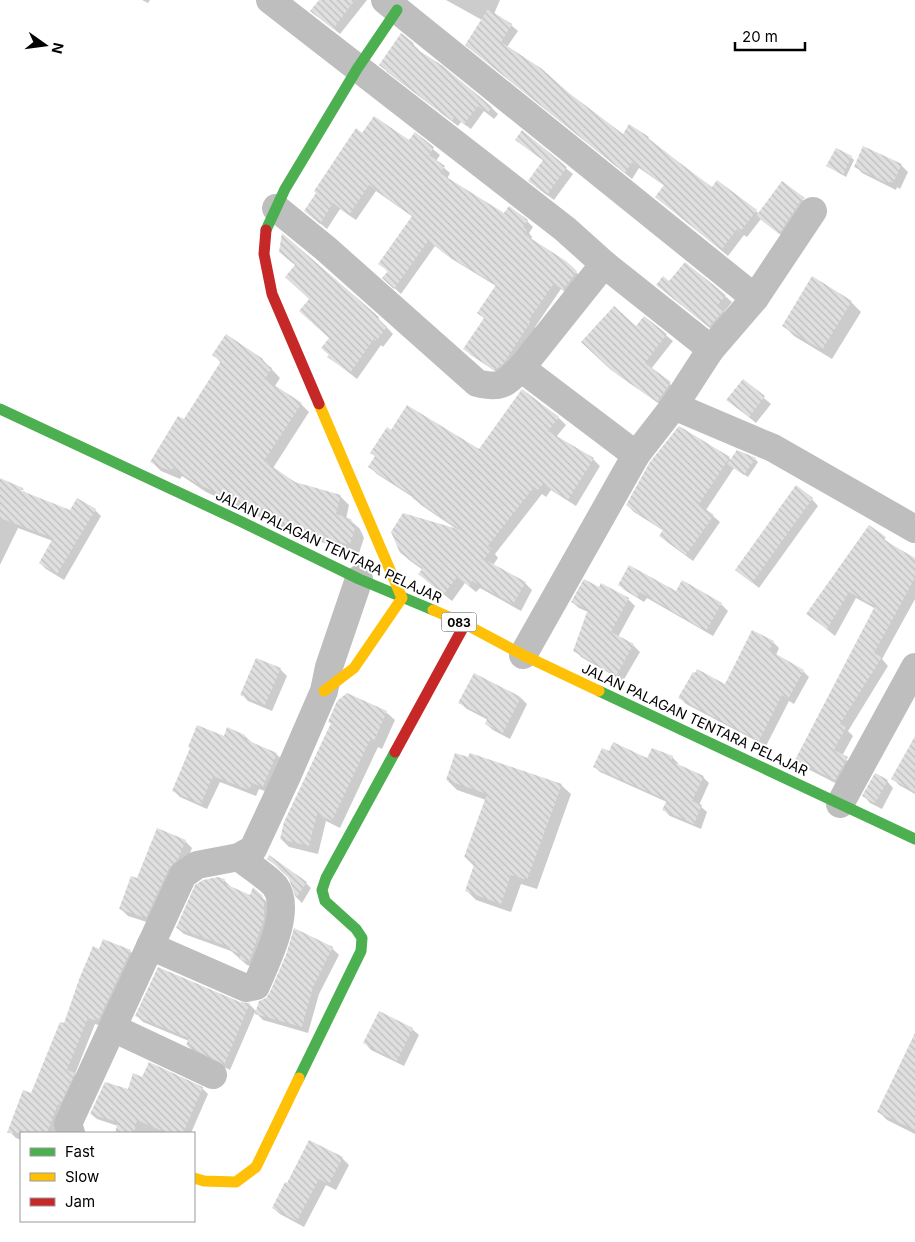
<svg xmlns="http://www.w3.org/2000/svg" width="915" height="1242" font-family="Inter,sans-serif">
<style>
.shadow{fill:#0003}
.building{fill:url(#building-back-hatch)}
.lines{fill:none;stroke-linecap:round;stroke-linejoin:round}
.street{stroke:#bebebe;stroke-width:28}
.fast{stroke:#4caf50;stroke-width:11}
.slow{stroke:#ffc107;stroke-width:11}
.jam{stroke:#c62828;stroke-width:11}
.labels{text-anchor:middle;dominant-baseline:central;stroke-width:4;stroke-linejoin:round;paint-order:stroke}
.shield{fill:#fff;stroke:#4c4c4c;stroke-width:1}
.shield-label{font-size:12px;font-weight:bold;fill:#000}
.street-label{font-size:14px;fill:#000;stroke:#fff}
</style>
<defs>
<pattern id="building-back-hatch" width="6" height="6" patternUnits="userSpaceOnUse" patternTransform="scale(1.25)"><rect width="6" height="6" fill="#dfdfdf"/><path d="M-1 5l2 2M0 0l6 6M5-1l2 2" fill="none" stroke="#bebebe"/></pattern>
</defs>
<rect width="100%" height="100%" fill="#fff"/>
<!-- shadow -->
<g class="shadow">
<polygon points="142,0 150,0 148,3"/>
<polygon points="320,0 367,0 340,34 312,11"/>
<polygon points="446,0 500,0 494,14 511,25 518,31 507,47 623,135 648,138 712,189 756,211 759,214 783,183 810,205 786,239 761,219 747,237 744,235 728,256 657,197 665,186 639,168 632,179 473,51 482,20"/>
<polygon points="413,44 419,50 418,52 492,108 498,114 494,119 484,111 471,129 461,122 458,126 386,71"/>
<polygon points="522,132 573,174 554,200 536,187 544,161 516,140"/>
<polygon points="362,134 410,142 415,134 440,155 436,161 450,173 447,179 504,215 527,221 533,227 529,233 532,237 531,239 566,262 583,279 570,295 561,289 535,327 536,329 501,375 471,355 465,349 485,319 479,313 496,286 452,259 435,246 401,294 390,284 389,272 386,270 413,217 376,191 356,220 340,209 327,229 312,217"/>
<polygon points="851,157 854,160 846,177 828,166"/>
<polygon points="901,165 908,172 900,189 897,187 896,190 862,173 856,166"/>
<polygon points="670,283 725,296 732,302 724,312 730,317 716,333 657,285"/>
<polygon points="851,302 861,312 832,359 794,336 784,326"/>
<polygon points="644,317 673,341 651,369 676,389 664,407 618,375 588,348 636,328"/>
<polygon points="378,318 393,334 383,347 381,345 357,379 329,357"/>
<polygon points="214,355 263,360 280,378 275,386 301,404 309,412 273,468 294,483 340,496 349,505 346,519 350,520 360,529 364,538 359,553 300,536 206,492 182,476 180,479 161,471 152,462 184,421 221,363"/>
<polygon points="743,381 771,404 756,423 728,400"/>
<polygon points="559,418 566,425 556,437 593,459 600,466 576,506 551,490 546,497 542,494 495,554 498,558 493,565 525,583 532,590 521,611 480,588 476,592 465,583 452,601 427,581 420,574 423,570 409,560 401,552 458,530 421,505 414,498 377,474 370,467 391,432 479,451"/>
<polygon points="737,451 755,459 758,462 748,477 734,468 706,510 720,522 693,561 667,542 661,536 664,531 634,512 627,505 729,458 731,460"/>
<polygon points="0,479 23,489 24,490 21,490 21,494 24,491 29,496 70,512 95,510 101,516 64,580 46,569 40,563 53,541 18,528 0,565"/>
<polygon points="812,499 818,506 759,588 737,570"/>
<polygon points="869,527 893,546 915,559 915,599 882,659 888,666 848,731 853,736 842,756 854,766 843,787 804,767 797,759 876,609 856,598 835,636 808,614"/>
<polygon points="619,585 677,593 721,604 728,611 713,636 647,598 644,602 626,591"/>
<polygon points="599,589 628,599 635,606 618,637 633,645 640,652 623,681 581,657 575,650 588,612 579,608 572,602"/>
<polygon points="773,642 779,648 776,655 803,671 809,677 794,704 789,701 766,746 686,704 680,698 725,686"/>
<polygon points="280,669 287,676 272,711 248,701 242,694"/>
<polygon points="521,698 527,704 510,739 493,730 486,724 488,720 467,709 460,703"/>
<polygon points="386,712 395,720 382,749 378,747 340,828 326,821 318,854 289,847 281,839 332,724 329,722"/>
<polygon points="245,736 251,742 276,754 283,760 270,793 259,789 256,796 220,782 207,809 180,797 173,790 225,737"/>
<polygon points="915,738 915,794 899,785 892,778"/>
<polygon points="610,753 648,760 672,757 678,763 677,766 703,777 709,783 699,805 707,812 701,829 670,816 664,810 667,802 600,772 594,766"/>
<polygon points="447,780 561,785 571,794 537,889 521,884 511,912 476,900 466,890 475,867 465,857 486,800 457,790"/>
<polygon points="887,781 893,788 882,809 870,803 864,796"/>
<polygon points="185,841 192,848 185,866 153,924 128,916 121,909 137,880"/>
<polygon points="274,864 306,883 311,888 302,903 297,898 290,879"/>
<polygon points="218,878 224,880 231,887 250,896 261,896 268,903 271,908 256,968 247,965 231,951 184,934 177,928"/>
<polygon points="332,948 339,955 319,994 308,1033 263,1020 255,1012 230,1070 193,1051 187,1045 189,1041 143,1022 137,1016 239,1004 249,1004 257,1012 267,999"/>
<polygon points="99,951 130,951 137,958 105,1027 95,1024 75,1074 80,1080 65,1110 56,1133 21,1133 21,1140 16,1138 9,1131 32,1095"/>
<polygon points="412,1029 419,1035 404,1066 371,1050 365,1043"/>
<polygon points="915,1036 915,1134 887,1120 878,1111"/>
<polygon points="143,1079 202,1088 208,1094 191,1133 116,1133 118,1126 97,1119 91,1114 129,1090"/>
<polygon points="342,1158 349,1165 336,1190 326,1185 304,1227 280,1214 273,1208"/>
</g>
<!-- building -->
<g class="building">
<polygon points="319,0 355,0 333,29 310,11"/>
<polygon points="488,9 512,24 501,42 542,69 569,93 623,134 629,124 649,137 648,139 712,187 717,180 757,210 740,232 737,229 721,250 655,197 664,185 632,162 625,173 465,45"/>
<polygon points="401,33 414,43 412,46 443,66 492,107 488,113 478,106 464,124 454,117 452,121 379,65"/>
<polygon points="374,116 409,140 415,132 434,147 429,155 445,166 440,173 504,213 509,206 528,220 523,227 527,230 524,234 566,261 577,271 563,290 554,283 529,320 531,321 504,363 496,369 494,370 463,349 484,318 477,313 496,285 444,253 428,241 394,289 382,278 388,271 378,264 412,216 369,185 349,215 333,203 320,224 304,211 316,193 314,191 356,128 362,133"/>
<polygon points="522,130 567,167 547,195 528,181 543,160 515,140"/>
<polygon points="863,146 902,164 893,183 890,181 889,184 854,167"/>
<polygon points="836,148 852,156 843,175 826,166"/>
<polygon points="782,181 805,198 800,202 779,234 756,216"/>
<polygon points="282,233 379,317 378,319 387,327 376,341 374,339 350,373 327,357 329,355 321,348 329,338 299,311 309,299 285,277 295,265 279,252"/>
<polygon points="685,262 726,295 718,305 724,310 709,327 656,285 663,276 669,281"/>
<polygon points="812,276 852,301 822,350 782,326"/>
<polygon points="614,306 636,326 644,316 667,334 645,363 671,382 657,402 611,370 581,342"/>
<polygon points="226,334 263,359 262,362 272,368 265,379 302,403 264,461 295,482 341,495 336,514 351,519 355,528 350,545 290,528 196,483 173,468 170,471 150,462 178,416 184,419 221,361 212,355"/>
<polygon points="743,379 765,396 749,417 726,400"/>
<polygon points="522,389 559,417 548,431 594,458 568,500 543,484 538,490 534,487 488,546 492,549 484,559 526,582 513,604 472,581 469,586 457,577 444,594 418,574 423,568 400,553 391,532 403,513 461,530 412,498 413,496 368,467 375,456 370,453 387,427 391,430 407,405 479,449"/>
<polygon points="679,426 730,457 699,504 714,515 686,555 659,536 663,530 626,505 650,462"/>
<polygon points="737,450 756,458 744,475 727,464"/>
<polygon points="0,478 23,488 22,491 70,510 77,498 96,509 57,574 39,563 53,538 0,518"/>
<polygon points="796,485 813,498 752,583 735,570"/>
<polygon points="869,525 886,537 884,540 915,558 915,578 874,653 882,657 840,724 846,727 834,750 848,757 835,780 795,760 875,606 849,592 827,629 806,614"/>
<polygon points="629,565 676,591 682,580 722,603 706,631 640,592 637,597 618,585"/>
<polygon points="584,579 599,587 601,583 629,598 611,632 634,644 616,676 573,651 588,609 571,602"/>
<polygon points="752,630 774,641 769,650 804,670 788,699 782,695 759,741 678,698 693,672 695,673 697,669 725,684"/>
<polygon points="256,658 281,668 265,705 240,695"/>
<polygon points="474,673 521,697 503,733 485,724 488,717 458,703"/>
<polygon points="347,693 387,711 374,741 370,740 332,821 317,814 309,846 280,839 284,822 331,723 328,722 337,701"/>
<polygon points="197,725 224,736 227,727 245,735 244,739 277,753 263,787 252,783 249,790 213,776 201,804 172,791 190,748 188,747"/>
<polygon points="915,736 915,792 891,779"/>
<polygon points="613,742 647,758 652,748 673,756 671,761 704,776 692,801 702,805 694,824 662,810 667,800 593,767 602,748 609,751"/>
<polygon points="455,753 468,757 470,753 562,784 527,880 511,875 501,904 465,891 475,862 464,857 487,794 446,780"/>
<polygon points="875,773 888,780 875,803 862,796"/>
<polygon points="157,828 186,840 178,859 169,868 146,918 119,909 131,876 137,878"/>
<polygon points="269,855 307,882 296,898 289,879 283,871 267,859"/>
<polygon points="218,877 225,879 223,883 250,895 253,887 262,895 264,900 264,919 249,962 239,959 241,954 229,950 230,947 176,928 195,885 203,880"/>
<polygon points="294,928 333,947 313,987 302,1027 255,1014 259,1001 266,998 270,992 286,955"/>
<polygon points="103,939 131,950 98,1021 88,1018 67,1070 75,1073 60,1105 58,1104 47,1133 7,1133 23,1090 31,1093 60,1022 64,1023 80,977 93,946 99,949"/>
<polygon points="158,967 240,1002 250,1003 224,1065 186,1045 189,1038 135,1016"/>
<polygon points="379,1011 413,1028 397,1061 363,1043"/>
<polygon points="915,1033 915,1130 877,1112"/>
<polygon points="149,1062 203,1087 183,1133 167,1133 137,1120 134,1133 115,1133 118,1122 90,1114 105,1082 128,1089 133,1073 142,1077"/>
<polygon points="309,1140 343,1157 329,1184 319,1179 297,1221 272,1208 285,1182 287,1183"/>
</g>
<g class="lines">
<!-- street -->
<g class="street">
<polyline points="270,0 565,229 604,264 711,349"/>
<polyline points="385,0 755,298"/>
<path d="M276,208L325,248L477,383C501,389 505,384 521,368L604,264"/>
<polyline points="521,368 636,455"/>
<polyline points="674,406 773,448 915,529"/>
<polyline points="523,655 636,455 674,406 711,349 755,298 813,211"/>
<polyline points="840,804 915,667"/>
<path d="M150,946L246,988L256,986C266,962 293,910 275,886C269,878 248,865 239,857"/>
<polyline points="113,1028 213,1075"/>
<polyline points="71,1133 68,1124 183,875 197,865 239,857 253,849 288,774 324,691 329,667 359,579"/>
</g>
<!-- fast -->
<g class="fast">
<polyline points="266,230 285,189 357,69 397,10"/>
<polyline points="0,409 242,522 359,579 433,610"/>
<polyline points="599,691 915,839"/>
<polyline points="299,1078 361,951 362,938 356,929 325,901 322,890 326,878 395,752"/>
</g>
<!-- slow -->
<g class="slow">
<polyline points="319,404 402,598 354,668 324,691"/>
<polyline points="433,610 465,624 523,655 599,691"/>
<polyline points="194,1178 204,1181 236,1182 256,1167 299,1078"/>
</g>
<!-- jam -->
<g class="jam">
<polyline points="266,230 264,254 272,294 319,404"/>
<polyline points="395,752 465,624"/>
</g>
</g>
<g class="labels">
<!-- shield labels -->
<rect class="shield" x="441.5" y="612.5" width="35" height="19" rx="4"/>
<g class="shield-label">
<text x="459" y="622">083</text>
</g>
<!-- street labels -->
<g class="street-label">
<text transform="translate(329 546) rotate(25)">JALAN PALAGAN TENTARA PELAJAR</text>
<text transform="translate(695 719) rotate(25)">JALAN PALAGAN TENTARA PELAJAR</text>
</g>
</g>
<!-- legend -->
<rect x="20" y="1132" width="175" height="90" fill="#ffffff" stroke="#999999"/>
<rect x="30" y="1148" width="25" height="8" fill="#4caf50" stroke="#999999"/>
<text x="65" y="1157" font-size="15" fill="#000000">Fast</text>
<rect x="30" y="1173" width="25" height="8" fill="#ffc107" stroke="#999999"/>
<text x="65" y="1182" font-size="15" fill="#000000">Slow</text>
<rect x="30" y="1198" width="25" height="8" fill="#c62828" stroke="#999999"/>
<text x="65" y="1207" font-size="15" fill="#000000">Jam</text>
<!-- north arrow -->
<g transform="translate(45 45) rotate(104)" stroke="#ffffff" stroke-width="4" paint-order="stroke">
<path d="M0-4L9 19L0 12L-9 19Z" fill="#000000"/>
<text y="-8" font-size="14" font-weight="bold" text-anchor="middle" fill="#000000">N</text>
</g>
<!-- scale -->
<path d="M735 42v8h70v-8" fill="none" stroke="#000000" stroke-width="2.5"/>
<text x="742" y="42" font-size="15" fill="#000000" stroke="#ffffff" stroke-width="4" paint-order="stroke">20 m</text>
</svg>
